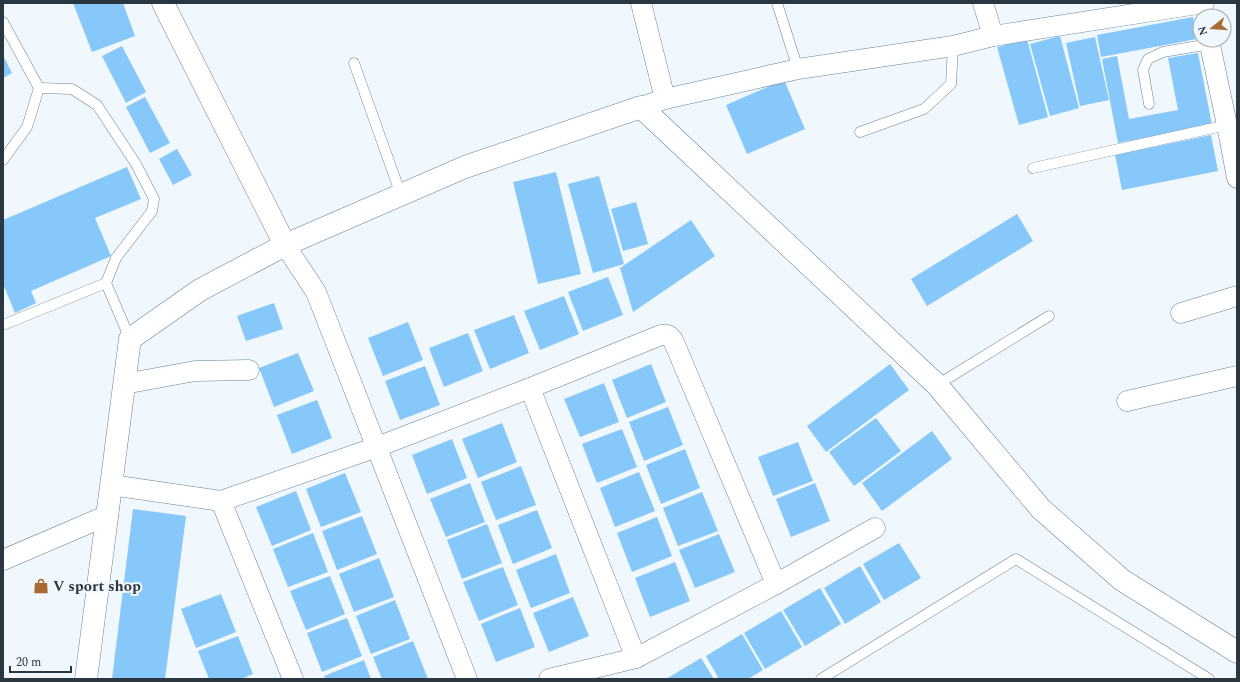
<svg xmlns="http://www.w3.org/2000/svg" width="1240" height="682" font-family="Spectral,serif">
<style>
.building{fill:#87c8fa}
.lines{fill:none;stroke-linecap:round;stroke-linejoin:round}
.lane-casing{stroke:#66839a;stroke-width:11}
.street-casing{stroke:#66839a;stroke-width:21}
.secondary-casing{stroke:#66839a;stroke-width:23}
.lane{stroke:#fff;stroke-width:10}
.street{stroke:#fff;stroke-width:20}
.secondary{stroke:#fff;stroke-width:22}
.labels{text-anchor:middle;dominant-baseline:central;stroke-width:4;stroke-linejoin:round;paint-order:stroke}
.poi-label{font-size:15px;font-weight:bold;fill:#2a3640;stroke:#f1f8fd;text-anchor:start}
</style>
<rect width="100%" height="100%" fill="#f1f8fd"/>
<!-- building -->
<g class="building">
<polygon points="73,3 123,3 135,36 92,52"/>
<polygon points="1193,17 1197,39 1101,57 1097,35"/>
<polygon points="1060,36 1079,108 1050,116 1030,44"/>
<polygon points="1095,37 1109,100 1080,106 1066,43"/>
<polygon points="1027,39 1048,117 1019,125 997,47"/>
<polygon points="122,46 146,92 126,103 102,56"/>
<polygon points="1198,53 1212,125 1118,143 1102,59 1117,56 1129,119 1178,110 1168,58"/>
<polygon points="3,55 12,73 3,78"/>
<polygon points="784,80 805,129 747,154 726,105"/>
<polygon points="145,97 170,143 150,153 126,107"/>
<polygon points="1211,135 1218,171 1122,190 1115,155"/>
<polygon points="177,149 192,175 173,185 159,159"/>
<polygon points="127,167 141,199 95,218 111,256 31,291 36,303 15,313 3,284 3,220"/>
<polygon points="556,172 581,274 538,284 513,182"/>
<polygon points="599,176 624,264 593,273 568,184"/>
<polygon points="636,202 648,244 623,251 611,209"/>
<polygon points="1017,214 1033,241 927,306 911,279"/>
<polygon points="691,220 715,256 633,312 620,268"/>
<polygon points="608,277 623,315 583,331 568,292"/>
<polygon points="564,296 579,334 540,350 524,311"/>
<polygon points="274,303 283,329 246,341 237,316"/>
<polygon points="514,315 529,353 490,369 474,330"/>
<polygon points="408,322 423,360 383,376 368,338"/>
<polygon points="468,333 483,371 444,387 429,348"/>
<polygon points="298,353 314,391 274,407 259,368"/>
<polygon points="651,364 666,402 627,418 612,380"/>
<polygon points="890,364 909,390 826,452 807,426"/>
<polygon points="425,366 440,405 400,420 385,381"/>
<polygon points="604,383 619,422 580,437 564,399"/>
<polygon points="317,400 332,438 292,454 277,415"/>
<polygon points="668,407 683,445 644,461 629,422"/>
<polygon points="876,418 901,451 854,486 829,452"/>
<polygon points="502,423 517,462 478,478 462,439"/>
<polygon points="622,429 637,467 597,483 582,444"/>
<polygon points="932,431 952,459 882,511 862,483"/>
<polygon points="452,439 467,478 427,494 412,455"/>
<polygon points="798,442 813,481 773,496 758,457"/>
<polygon points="685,449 700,488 661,504 646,465"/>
<polygon points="521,466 536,505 496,520 481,482"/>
<polygon points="639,472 655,511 615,527 600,488"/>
<polygon points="345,473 361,512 321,527 306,489"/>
<polygon points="470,483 485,522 446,537 430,499"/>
<polygon points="815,483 830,521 791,537 776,499"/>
<polygon points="296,491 311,530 272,546 256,507"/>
<polygon points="702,492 718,531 678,546 663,508"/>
<polygon points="133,509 186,516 165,679 112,679"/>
<polygon points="537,510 552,548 513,564 498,525"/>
<polygon points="362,516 377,554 337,570 322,531"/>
<polygon points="657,517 672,556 632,572 617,533"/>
<polygon points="487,524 502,563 462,579 447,540"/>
<polygon points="313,533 328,572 288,587 273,549"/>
<polygon points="719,534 735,572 695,588 679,550"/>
<polygon points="899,543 921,578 884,600 863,564"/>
<polygon points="556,554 570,593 531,608 516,570"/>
<polygon points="379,558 394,597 354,612 339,574"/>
<polygon points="675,562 690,601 650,617 635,578"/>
<polygon points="860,566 881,602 845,624 824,588"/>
<polygon points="503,567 518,605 479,621 463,582"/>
<polygon points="330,576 345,614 306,630 290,591"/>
<polygon points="820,588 841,624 805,646 783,610"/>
<polygon points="221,594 236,632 196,648 181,609"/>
<polygon points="573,597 589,636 549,652 533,613"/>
<polygon points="395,600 410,639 371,654 356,616"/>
<polygon points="520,608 535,647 496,662 481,624"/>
<polygon points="781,611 802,647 765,669 744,633"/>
<polygon points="347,618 362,656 322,672 307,633"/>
<polygon points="742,634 763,670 748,679 719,679 706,656"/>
<polygon points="238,636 253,674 241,679 209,679 198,651"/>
<polygon points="413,641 428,679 382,679 373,657"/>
<polygon points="701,658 714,679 666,679"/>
<polygon points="364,660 371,679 325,679 324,676"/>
</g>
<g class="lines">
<defs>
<g id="lane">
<polyline points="777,3 798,69"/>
<polyline points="3,22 39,88 27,127 3,160"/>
<polyline points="354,63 401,195"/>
<polyline points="39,88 72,89 97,105 136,164 154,199 152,211 116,258 106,283 130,339"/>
<polyline points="1149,104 1143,70 1148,59 1163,52 1210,44"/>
<polyline points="860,132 924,109 951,84 953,46"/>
<polyline points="1033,168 1227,125"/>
<polyline points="3,325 106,283"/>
<polyline points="937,385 1049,316"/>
<polyline points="821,679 1016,559 1209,679"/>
</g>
<g id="street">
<polyline points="641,3 665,99"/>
<polyline points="983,3 993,36"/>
<polyline points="1209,40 1227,125 1237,178"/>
<polyline points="641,107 665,99 798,69 953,46 993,36 1204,3"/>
<polyline points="285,245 316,292 467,679"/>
<polyline points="1181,313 1237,296"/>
<polyline points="124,384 195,371 249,370"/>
<polyline points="530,388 636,658"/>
<polyline points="1127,401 1237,376"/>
<polyline points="111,485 221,501 377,447 530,388 661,335 668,335 673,340 776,584"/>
<polyline points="221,501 293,679"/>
<polyline points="3,560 108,515"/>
<polyline points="549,679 636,658 776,584 875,528"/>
</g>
<g id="secondary">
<polyline points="163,3 285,245"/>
<polyline points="86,679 130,339 200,290 285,245 465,167 641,107 937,385 1041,509 1122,580 1237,652"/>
</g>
</defs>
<!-- lane casing -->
<use href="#lane" class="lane-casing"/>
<!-- street casing -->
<use href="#street" class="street-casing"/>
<!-- secondary casing -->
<use href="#secondary" class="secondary-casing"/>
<!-- lane -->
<use href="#lane" class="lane"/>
<!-- street -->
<use href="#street" class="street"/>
<!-- secondary -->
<use href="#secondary" class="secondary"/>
</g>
<!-- icons -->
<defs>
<symbol id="shop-bare" viewBox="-9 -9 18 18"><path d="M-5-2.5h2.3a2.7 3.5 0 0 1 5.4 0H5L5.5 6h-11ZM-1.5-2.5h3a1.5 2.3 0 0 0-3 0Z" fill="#a96932" stroke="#f1f8fd" stroke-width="2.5" paint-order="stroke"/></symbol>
</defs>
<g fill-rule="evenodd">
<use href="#shop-bare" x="30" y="575" width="22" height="22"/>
</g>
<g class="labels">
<!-- poi labels -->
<g class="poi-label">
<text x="53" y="586">V sport shop</text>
</g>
</g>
<!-- border -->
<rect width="1240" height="682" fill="none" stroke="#2a3640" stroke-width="8"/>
<!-- north arrow -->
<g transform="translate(1212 28) rotate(253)"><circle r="19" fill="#f1f8fd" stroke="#a1aab1"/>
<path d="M0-3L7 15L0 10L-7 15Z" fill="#a96932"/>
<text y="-6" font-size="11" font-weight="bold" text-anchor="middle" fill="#2a3640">N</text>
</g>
<!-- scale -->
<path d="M10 666v6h61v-6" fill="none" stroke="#2a3640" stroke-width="2"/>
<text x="16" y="666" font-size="12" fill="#2a3640" stroke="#f1f8fd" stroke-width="3" paint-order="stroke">20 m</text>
</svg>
